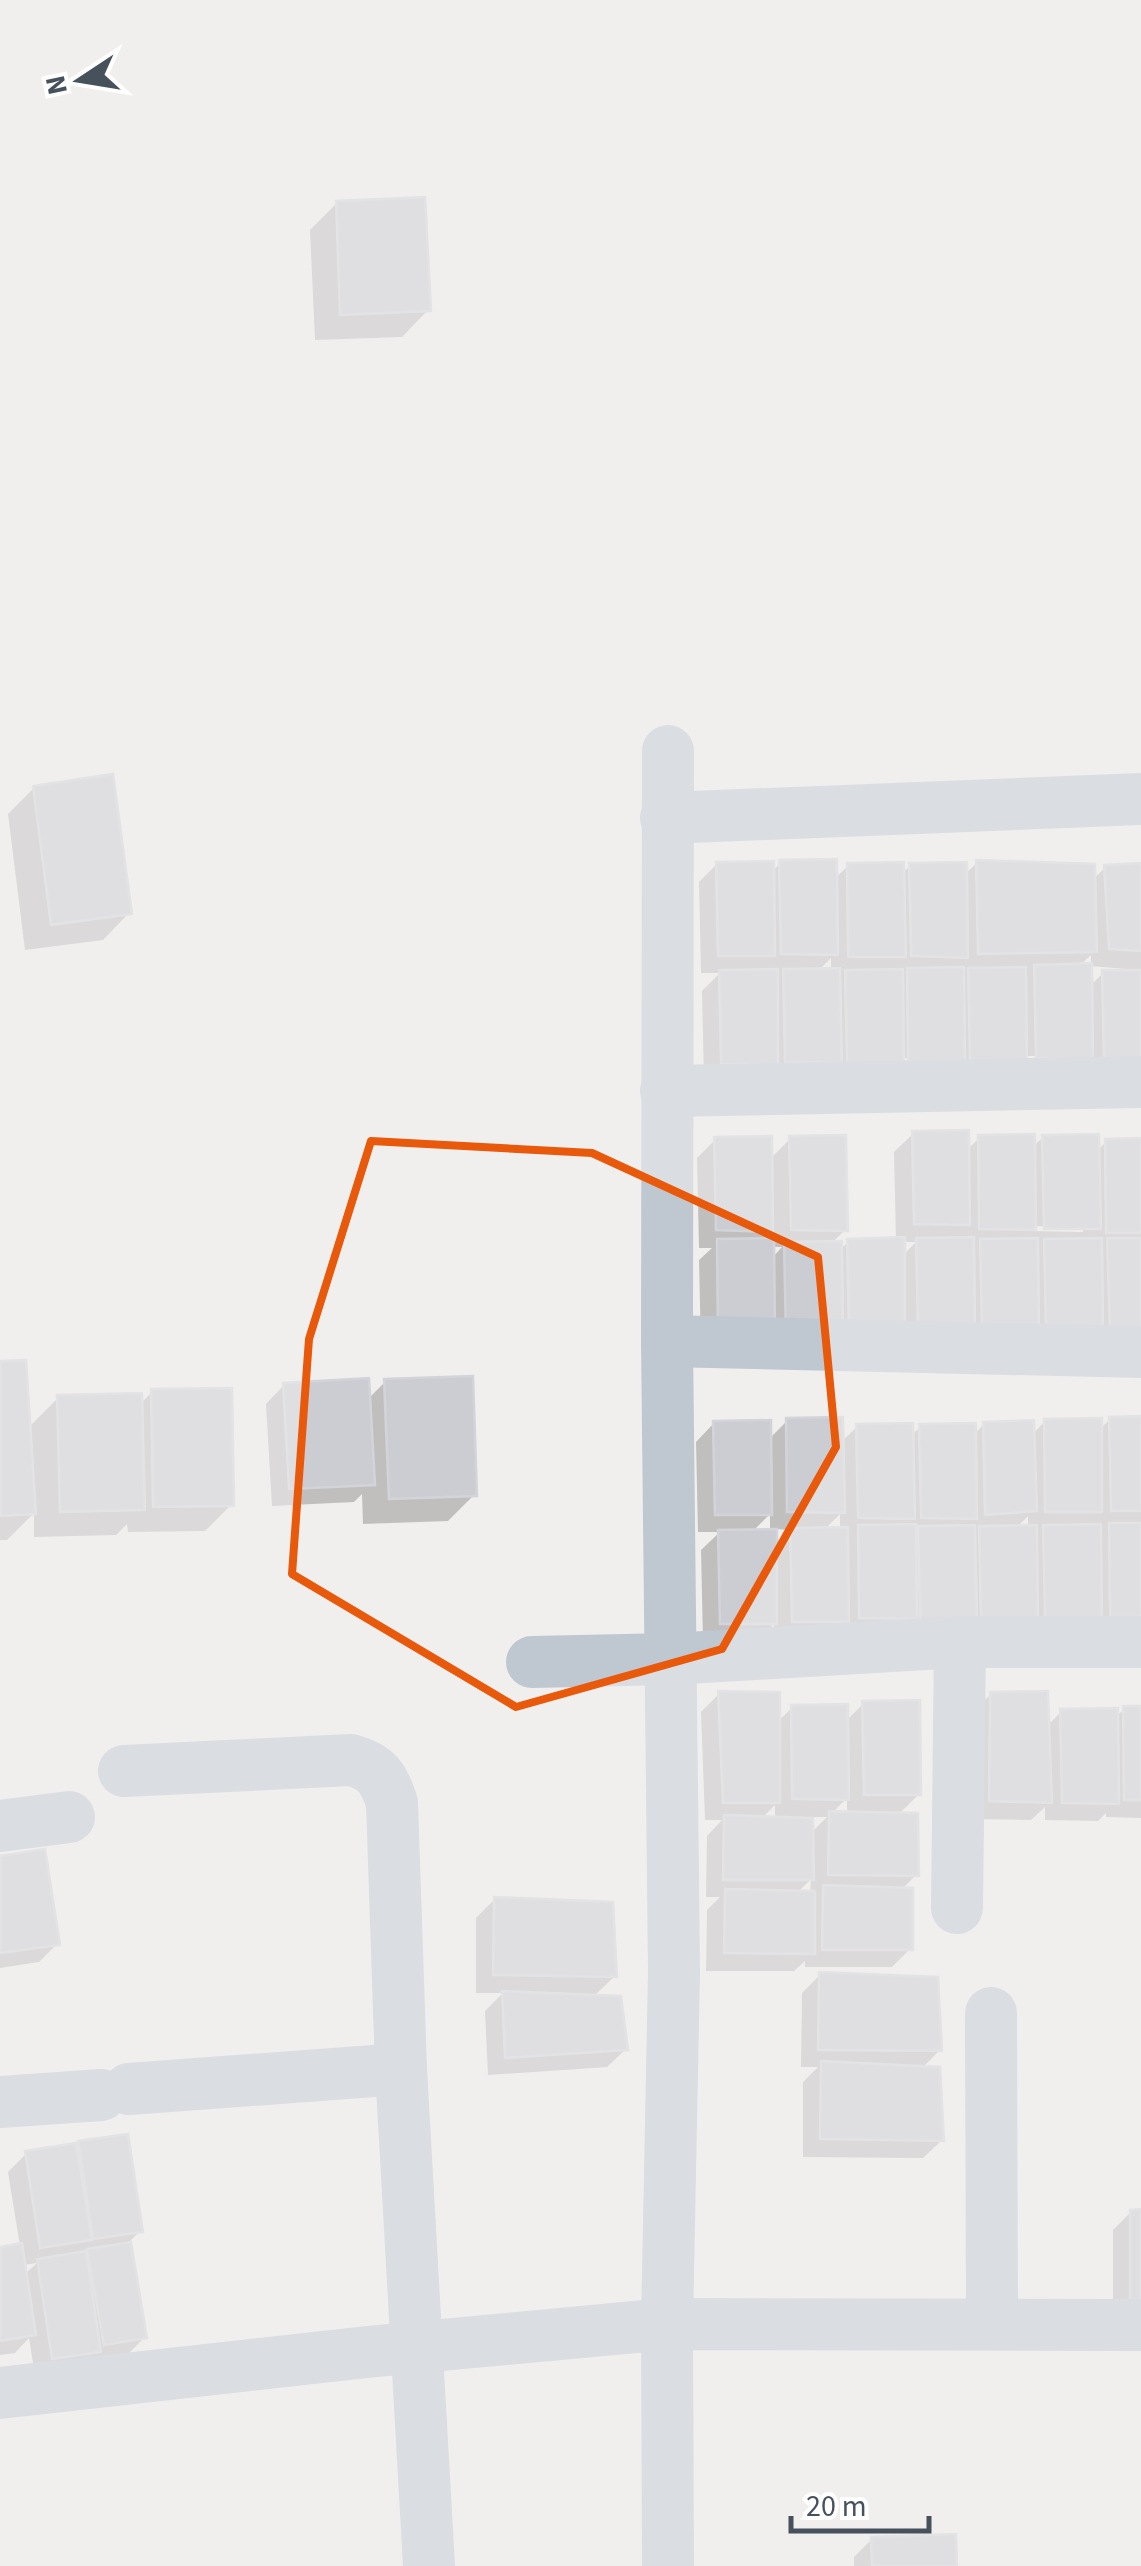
<svg xmlns="http://www.w3.org/2000/svg" width="1141" height="2566" font-family="'Source Sans 3',sans-serif">
<style>
.shadow{fill:#0003;fill-rule:evenodd}
.building{fill:#cbcdd3;stroke:#d2d4da;stroke-width:2.5}
.lines{fill:none;stroke-linecap:round;stroke-linejoin:round}
.minor{stroke:#bfc8d0;stroke-width:52}
.marked{fill:none;stroke:#e8590c;stroke-width:8;stroke-linejoin:round}
</style>
<rect width="100%" height="100%" fill="#f1efee"/>
<!-- shadow -->
<g class="shadow">
<polygon points="337,203 428,310 402,337 315,340 310,230"/>
<polygon points="34,788 129,913 103,940 25,950 8,814"/>
<path d="M780,863L834,879L848,866L902,874L910,866L964,875L977,863L1093,879L1105,868L1141,866V1081H704L702,991L720,973H701L699,882L717,864L772,872ZM1091,955V966H1079ZM831,958V970L818,971ZM1090,966L1126,969V973H1103L1090,986ZM1024,1056H1076L1024,1061ZM896,1058L948,1059L896,1063Z"/>
<path d="M913,1134L967,1150L979,1138L1033,1147L1043,1137L1097,1151L1106,1142L1141,1141V1348L701,1350L699,1260L712,1248H699L697,1158L715,1140L770,1159L790,1139L845,1230L831,1244L839,1251L848,1242L896,1240L894,1152ZM1031,1226L1083,1227V1232L1031,1231ZM773,1228L774,1241H761ZM902,1242H916L902,1256ZM772,1247H782L772,1258Z"/>
<polygon points="0,1364 28,1428 58,1398 140,1404 152,1392 231,1505 205,1531 128,1532 127,1524 116,1535 34,1537 34,1513 7,1540 0,1540"/>
<polygon points="385,1382 474,1495 448,1521 363,1524 362,1494 354,1502 272,1506 266,1404 284,1385 367,1400"/>
<path d="M1110,1419H1141V1635L774,1639V1624L757,1641H703L701,1550L720,1532H698L696,1442L714,1423L769,1439L787,1421L841,1442L857,1427L911,1436L920,1427L974,1435L984,1424L1032,1435L1045,1421L1099,1430ZM770,1514V1531L752,1532ZM840,1514V1530H824ZM1028,1516V1527L1016,1528ZM774,1529L792,1530L774,1547Z"/>
<path d="M719,1694L777,1722L792,1708L846,1721L863,1704L919,1794L898,1815L916,1875L901,1890L910,1949L892,1967H805V1961L794,1971H706L707,1910L720,1897H706L707,1836L722,1820H705L701,1712ZM847,1798V1814H831ZM775,1805V1819H761ZM811,1817H827L811,1833ZM811,1879L810,1894L797,1893Z"/>
<polygon points="991,1694 1047,1726 1061,1712 1116,1717 1124,1709 1141,1708 1141,1818 1106,1817 1106,1813 1098,1821 1045,1820 1045,1807 1031,1820 972,1819 973,1713"/>
<polygon points="0,1858 57,1944 39,1962 0,1968"/>
<polygon points="495,1899 615,1976 593,1997 626,2049 607,2067 488,2075 485,2011 503,1993 476,1993 476,1918"/>
<polygon points="820,1975 940,2050 922,2068 942,2140 923,2158 803,2157 803,2082 818,2067 801,2067 802,1993"/>
<path d="M80,2144L140,2231L129,2242L145,2337L127,2355L35,2376L29,2338L15,2353L0,2355V2249L20,2246L8,2172L26,2154L74,2149ZM37,2263L24,2275L23,2265Z"/>
<polygon points="1131,2212 1141,2212 1141,2317 1113,2317 1113,2230"/>
<polygon points="872,2539 954,2566 854,2566 854,2557"/>
</g>
<!-- building -->
<g class="building">
<polygon points="425,197 431,311 340,315 336,201"/>
<polygon points="113,774 132,914 51,925 33,786"/>
<polygon points="837,859 838,955 781,954 779,860"/>
<polygon points="976,860 1095,864 1097,952 978,954"/>
<polygon points="774,861 775,956 718,956 716,862"/>
<polygon points="904,862 906,957 848,957 847,863"/>
<polygon points="967,862 968,958 911,956 909,863"/>
<polygon points="1141,863 1141,951 1109,949 1104,865"/>
<polygon points="1092,963 1093,1059 1036,1058 1034,965"/>
<polygon points="964,967 965,1062 908,1061 907,968"/>
<polygon points="1026,967 1027,1063 970,1062 968,968"/>
<polygon points="840,968 842,1063 785,1062 783,969"/>
<polygon points="778,969 778,1065 721,1064 719,970"/>
<polygon points="903,969 904,1064 847,1064 845,970"/>
<polygon points="1102,970 1141,970 1141,1065 1104,1064"/>
<polygon points="969,1130 970,1225 914,1224 912,1131"/>
<polygon points="1035,1134 1036,1230 979,1229 978,1135"/>
<polygon points="1099,1134 1101,1229 1044,1229 1042,1135"/>
<polygon points="846,1135 848,1231 791,1230 789,1136"/>
<polygon points="772,1136 773,1232 716,1230 714,1137"/>
<polygon points="1141,1138 1141,1233 1106,1233 1105,1139"/>
<polygon points="905,1237 905,1333 849,1332 847,1239"/>
<polygon points="974,1237 975,1332 918,1331 916,1238"/>
<polygon points="774,1238 775,1334 718,1333 717,1239"/>
<polygon points="1038,1238 1039,1333 982,1332 980,1239"/>
<polygon points="1102,1238 1103,1334 1046,1333 1044,1239"/>
<polygon points="1107,1238 1141,1238 1141,1332 1110,1331"/>
<polygon points="842,1241 843,1336 786,1336 784,1242"/>
<polygon points="26,1360 36,1514 0,1516 0,1361"/>
<polygon points="473,1376 477,1496 389,1499 384,1379"/>
<polygon points="369,1378 375,1485 289,1489 283,1383"/>
<polygon points="232,1388 234,1506 153,1507 151,1389"/>
<polygon points="142,1393 145,1510 60,1512 57,1395"/>
<polygon points="1141,1416 1141,1511 1111,1511 1109,1417"/>
<polygon points="843,1417 845,1513 787,1512 786,1418"/>
<polygon points="1102,1418 1102,1512 1045,1512 1044,1419"/>
<polygon points="771,1420 772,1515 715,1515 713,1421"/>
<polygon points="1034,1420 1037,1511 985,1515 983,1422"/>
<polygon points="913,1423 915,1519 858,1518 856,1424"/>
<polygon points="976,1423 977,1519 921,1518 919,1424"/>
<polygon points="1109,1523 1141,1523 1141,1617 1110,1617"/>
<polygon points="916,1524 917,1619 859,1618 858,1525"/>
<polygon points="1101,1524 1102,1619 1045,1619 1043,1525"/>
<polygon points="975,1525 977,1620 920,1619 918,1526"/>
<polygon points="1037,1525 1038,1620 981,1620 979,1526"/>
<polygon points="848,1527 849,1622 792,1622 790,1528"/>
<polygon points="777,1529 777,1624 720,1624 718,1530"/>
<polygon points="718,1691 780,1692 780,1803 723,1803"/>
<polygon points="1048,1691 1052,1803 989,1801 990,1692"/>
<polygon points="920,1700 921,1795 864,1795 862,1701"/>
<polygon points="848,1704 849,1800 792,1799 791,1705"/>
<polygon points="1123,1706 1141,1706 1141,1800 1124,1800"/>
<polygon points="1118,1708 1119,1804 1062,1803 1060,1709"/>
<polygon points="829,1811 918,1813 919,1876 828,1875"/>
<polygon points="724,1815 813,1818 814,1880 723,1880"/>
<polygon points="45,1849 60,1945 0,1953 0,1856"/>
<polygon points="823,1885 913,1888 913,1950 822,1950"/>
<polygon points="725,1889 815,1891 815,1954 724,1953"/>
<polygon points="494,1897 613,1902 617,1977 493,1975"/>
<polygon points="819,1972 938,1977 942,2051 818,2050"/>
<polygon points="502,1991 621,1996 628,2050 505,2058"/>
<polygon points="821,2061 940,2067 944,2141 820,2139"/>
<polygon points="128,2134 143,2232 93,2239 78,2141"/>
<polygon points="76,2143 92,2240 40,2248 25,2151"/>
<polygon points="1141,2209 1141,2300 1130,2300 1130,2210"/>
<polygon points="131,2242 147,2338 104,2345 87,2249"/>
<polygon points="22,2243 36,2335 0,2341 0,2247"/>
<polygon points="86,2251 101,2352 52,2359 37,2259"/>
<polygon points="956,2534 957,2566 872,2566 871,2537"/>
</g>
<g class="lines">
<!-- minor -->
<g class="minor">
<polyline points="666,818 1141,799"/>
<polyline points="666,1091 1141,1082"/>
<polyline points="667,1341 1141,1352"/>
<polyline points="532,1662 670,1659 960,1642 1141,1642"/>
<path d="M124,1771L351,1760C377,1767 384,1778 392,1803L401,2069L429,2566"/>
<polyline points="0,1826 69,1817"/>
<polyline points="957,1908 960,1642"/>
<polyline points="991,2013 992,2323"/>
<polyline points="129,2089 401,2069"/>
<polyline points="0,2102 101,2095"/>
<polyline points="0,2393 367,2352 667,2324 1141,2325"/>
<polyline points="668,2566 667,2324 674,1971 667,1341 668,751"/>
</g>
</g>
<!-- marked area -->
<path d="M0 0H1141V2566H0ZM371,1141L592,1153L818,1257L836,1447L722,1649L516,1707L292,1574L309,1339Z" fill="#f1efee" fill-opacity=".55" fill-rule="evenodd"/>
<path class="marked" d="M371,1141L592,1153L818,1257L836,1447L722,1649L516,1707L292,1574L309,1339Z"/>
<!-- north arrow -->
<g transform="translate(80 80) rotate(258)" stroke="#ffffff" stroke-width="8" paint-order="stroke">
<path d="M0-8L18 38L0 25L-18 38Z" fill="#47515c"/>
<text y="-15" font-size="28" font-weight="bold" text-anchor="middle" fill="#47515c">N</text>
</g>
<!-- scale -->
<path d="M791 2516v15h138v-15" fill="none" stroke="#47515c" stroke-width="5"/>
<text x="806" y="2516" font-size="30" fill="#47515c" stroke="#ffffff" stroke-width="8" paint-order="stroke">20 m</text>
</svg>
